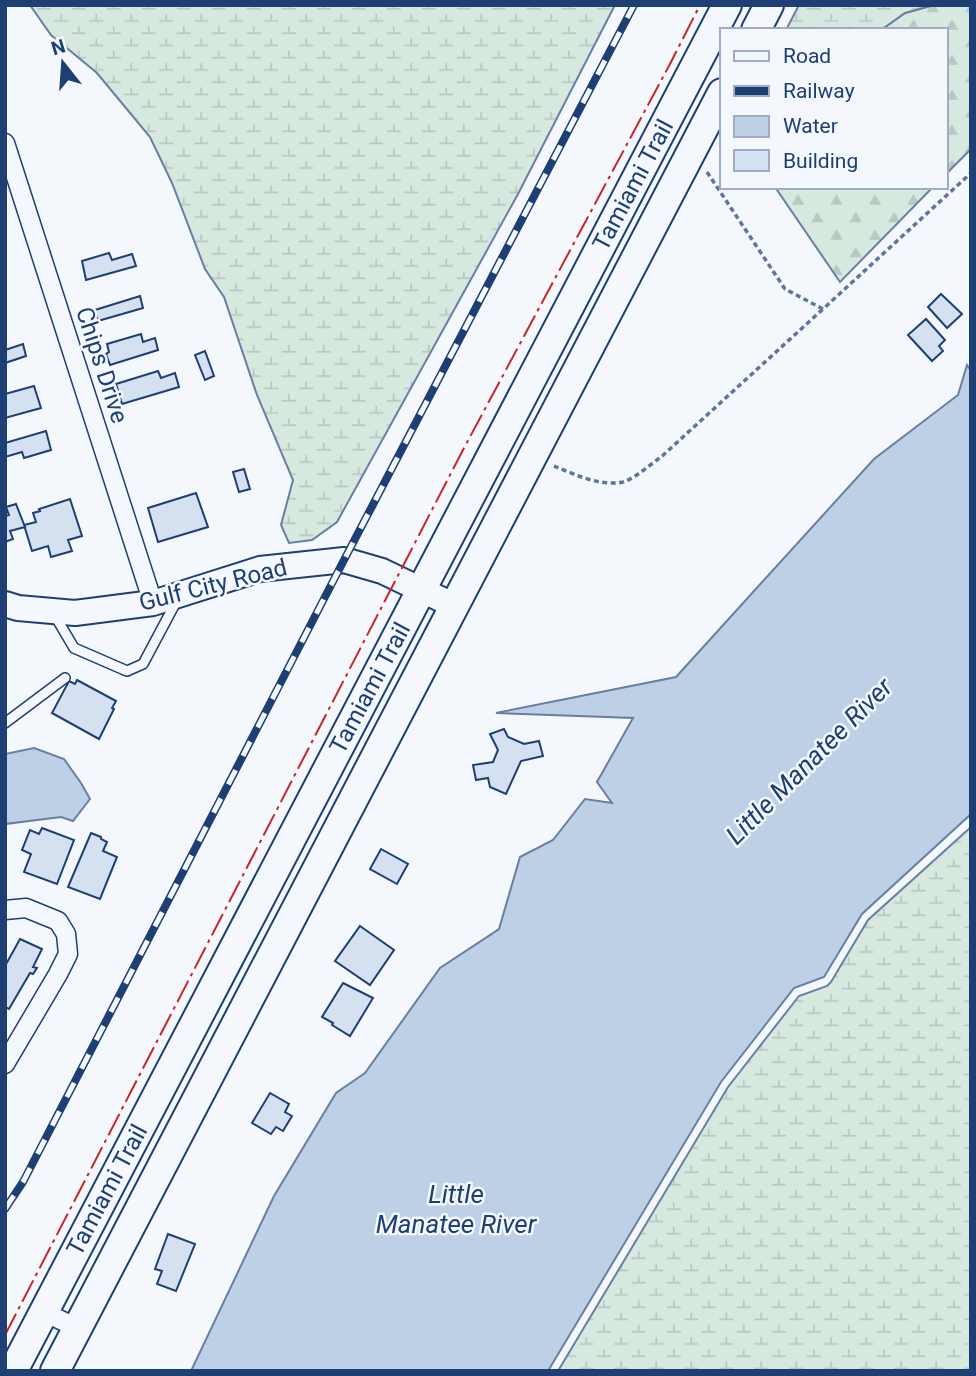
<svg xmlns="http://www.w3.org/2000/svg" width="976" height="1376" font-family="Roboto,sans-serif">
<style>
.forest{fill:url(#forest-firs);stroke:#687fa3;stroke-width:2}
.wetland{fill:url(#wetland-marsh);stroke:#687fa3;stroke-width:2}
.water{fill:#bed0e5;stroke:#687fa3;stroke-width:2}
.building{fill:#d5e0f0;stroke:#1d3f73;stroke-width:2}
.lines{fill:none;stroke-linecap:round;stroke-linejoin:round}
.lane-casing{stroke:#1d3f73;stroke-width:12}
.street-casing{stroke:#1d3f73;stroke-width:21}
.secondary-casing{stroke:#1d3f73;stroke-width:28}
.primary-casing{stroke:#1d3f73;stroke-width:32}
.path{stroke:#5e769c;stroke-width:3.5;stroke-dasharray:5 3.5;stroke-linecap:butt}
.lane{stroke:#f4f7fb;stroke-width:9}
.street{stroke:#f4f7fb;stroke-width:18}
.secondary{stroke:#f4f7fb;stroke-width:24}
.primary{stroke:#f4f7fb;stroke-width:28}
.rail-casing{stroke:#1d3f73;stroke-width:8}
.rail{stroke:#f4f7fb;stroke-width:5;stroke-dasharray:16;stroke-linecap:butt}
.power{stroke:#c62828;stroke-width:2;stroke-dasharray:24 5 3.5 5;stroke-linecap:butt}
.labels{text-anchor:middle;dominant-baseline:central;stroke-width:5;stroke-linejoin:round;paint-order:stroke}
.street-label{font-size:24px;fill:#1d3f73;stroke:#f4f7fb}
.water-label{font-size:26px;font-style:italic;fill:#1d3f73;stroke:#f4f7fb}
</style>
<defs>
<pattern id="forest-firs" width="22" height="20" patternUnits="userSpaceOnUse" patternTransform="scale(1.75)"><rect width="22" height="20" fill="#d7e8df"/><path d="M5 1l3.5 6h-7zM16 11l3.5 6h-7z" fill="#b8c8c3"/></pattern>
<pattern id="wetland-marsh" width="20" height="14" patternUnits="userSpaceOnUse" patternTransform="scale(1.75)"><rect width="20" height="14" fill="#d7e8df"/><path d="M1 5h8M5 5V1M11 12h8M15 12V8" fill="none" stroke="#b8c8c3"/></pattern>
</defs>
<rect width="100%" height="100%" fill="#f4f7fb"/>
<!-- forest -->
<g class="forest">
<polygon points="934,5 971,5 971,149 946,174 946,30 881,30 905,13"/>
<polygon points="775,187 933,187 840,282"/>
</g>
<!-- wetland -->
<g class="wetland">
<polygon points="30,5 615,5 518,194 337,522 312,540 289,543 281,525 293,480 257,395 224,297 205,269 172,183 150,137 97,73 51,35"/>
<polygon points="799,5 934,5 905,13 881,30 786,30"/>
<polygon points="971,827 971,1371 558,1371 728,1087 799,996 827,986 831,982 868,920"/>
</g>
<!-- water -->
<g class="water">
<polygon points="967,365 971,371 971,814 862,914 824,977 794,988 721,1082 548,1371 191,1371 274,1196 336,1093 365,1073 440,968 499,929 520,857 553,840 585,799 612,803 597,782 633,718 496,713 676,677 874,459 958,395"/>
<polygon points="34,748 64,759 81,783 90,799 73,821 61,817 5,824 5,754"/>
</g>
<!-- building -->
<g class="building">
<polygon points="109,253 112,260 132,254 136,266 86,280 82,261"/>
<polygon points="941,294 962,314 947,328 928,307"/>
<polygon points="140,296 143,308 98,321 95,310"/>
<polygon points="926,319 945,340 939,346 943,351 932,361 908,335"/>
<polygon points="141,334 143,342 155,338 158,350 110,365 106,354 109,352 107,344"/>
<polygon points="23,344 26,356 5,363 5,350"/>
<polygon points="205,351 214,376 205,380 195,355"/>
<polygon points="158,371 161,378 175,373 179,387 122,404 116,384"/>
<polygon points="34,386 41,408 5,418 5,394"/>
<polygon points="46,431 51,450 24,458 22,452 5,457 5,443"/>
<polygon points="244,469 250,489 239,492 233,472"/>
<polygon points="196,493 208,527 158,542 148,508"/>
<polygon points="70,499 82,536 68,540 72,551 51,557 48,546 32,551 24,525 36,522 33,513 40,511 39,509"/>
<polygon points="16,504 25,527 10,531 13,539 5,542 5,516 9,515 6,507"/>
<polygon points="77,680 116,701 112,708 114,709 99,739 52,713 69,681 75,684"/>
<polygon points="504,729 508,737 524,744 539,741 543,756 521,761 506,794 490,787 488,778 476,780 473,765 493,762 498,750 490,734"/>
<polygon points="42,828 74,840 57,884 24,872 31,854 22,850 30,830 39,834"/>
<polygon points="91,833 101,837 101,839 107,842 103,851 117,857 100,899 68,887"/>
<polygon points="381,849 408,864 397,884 370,869"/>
<polygon points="360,926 394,950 370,985 335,961"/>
<polygon points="20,939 42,949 33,967 37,968 33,974 30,973 9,1009 5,1007 5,966"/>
<polygon points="343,983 373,998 350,1036 332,1025 333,1023 322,1017"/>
<polygon points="270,1093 289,1104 285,1112 292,1116 283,1131 276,1127 271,1134 252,1123"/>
<polygon points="168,1234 195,1244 176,1291 157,1284 162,1271 155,1269"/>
</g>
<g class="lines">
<defs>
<g id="lane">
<polyline points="54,614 74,648 127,671 143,664 176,602"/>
<polyline points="5,723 65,678"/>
</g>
<g id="street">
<polyline points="5,143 153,603"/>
<polyline points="5,910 26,908 58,921 66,934 68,954 58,974 5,1064"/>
<polyline points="44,1312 77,1328"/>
</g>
<polyline id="secondary" points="5,604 18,608 75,613 153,603 260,569 344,560 382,571 455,606"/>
<g id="primary">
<polyline points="756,30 769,5"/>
<polyline points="13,1371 727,5"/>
<polyline points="55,1371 722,93"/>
</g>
</defs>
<!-- lane casing -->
<use href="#lane" class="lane-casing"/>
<!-- street casing -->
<use href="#street" class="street-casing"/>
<!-- secondary casing -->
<use href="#secondary" class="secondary-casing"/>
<!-- primary casing -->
<use href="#primary" class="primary-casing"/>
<!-- path -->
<g class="path">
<polyline points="707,172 785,289 823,309 971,173"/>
<path d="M554,466C574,474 600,487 623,482C636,478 649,465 660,458L823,309"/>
</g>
<!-- lane -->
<use href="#lane" class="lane"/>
<!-- street -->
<use href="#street" class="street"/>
<!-- secondary -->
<use href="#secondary" class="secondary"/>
<!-- primary -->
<use href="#primary" class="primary"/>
<defs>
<polyline id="rail" points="5,1209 23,1182 344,560 634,5"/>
</defs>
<!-- rail casing -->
<use href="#rail" class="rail-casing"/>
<!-- rail -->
<use href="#rail" class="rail"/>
<!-- power -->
<polyline class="power" points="5,1335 464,448 670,64 700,5"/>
</g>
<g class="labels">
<!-- street labels -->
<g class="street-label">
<text transform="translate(633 185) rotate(-62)">Tamiami Trail</text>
<text transform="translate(102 365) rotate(72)">Chips Drive</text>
<text transform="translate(213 585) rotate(-14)">Gulf City Road</text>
<text transform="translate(370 688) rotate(-62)">Tamiami Trail</text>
<text transform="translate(107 1190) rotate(-62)">Tamiami Trail</text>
</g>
<!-- water labels -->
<g class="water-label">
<text transform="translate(809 761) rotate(-45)">Little Manatee River</text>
<text x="456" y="1194">Little<tspan x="456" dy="30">Manatee River</tspan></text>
</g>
</g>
<!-- border -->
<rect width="976" height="1376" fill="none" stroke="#1d3f73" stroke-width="14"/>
<!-- legend -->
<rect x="720" y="28" width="228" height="161" fill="#f4f7fb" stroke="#9eadc5" stroke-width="2"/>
<rect x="734" y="51" width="35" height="10" fill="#f4f7fb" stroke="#9eadc5" stroke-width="2"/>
<text x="783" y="63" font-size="21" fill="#1d3f73">Road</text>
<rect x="734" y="86" width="35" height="10" fill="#1d3f73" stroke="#9eadc5" stroke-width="2"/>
<text x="783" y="98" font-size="21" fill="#1d3f73">Railway</text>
<rect x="734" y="116" width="35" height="21" fill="#bed0e5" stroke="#9eadc5" stroke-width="2"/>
<text x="783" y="133" font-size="21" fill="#1d3f73">Water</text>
<rect x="734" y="150" width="35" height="21" fill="#d5e0f0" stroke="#9eadc5" stroke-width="2"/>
<text x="783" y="168" font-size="21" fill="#1d3f73">Building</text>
<!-- north arrow -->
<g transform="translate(63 63) rotate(343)" stroke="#f4f7fb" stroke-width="5" paint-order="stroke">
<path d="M0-5L12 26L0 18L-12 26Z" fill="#1d3f73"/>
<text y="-10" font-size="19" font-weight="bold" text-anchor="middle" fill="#1d3f73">N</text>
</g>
</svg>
